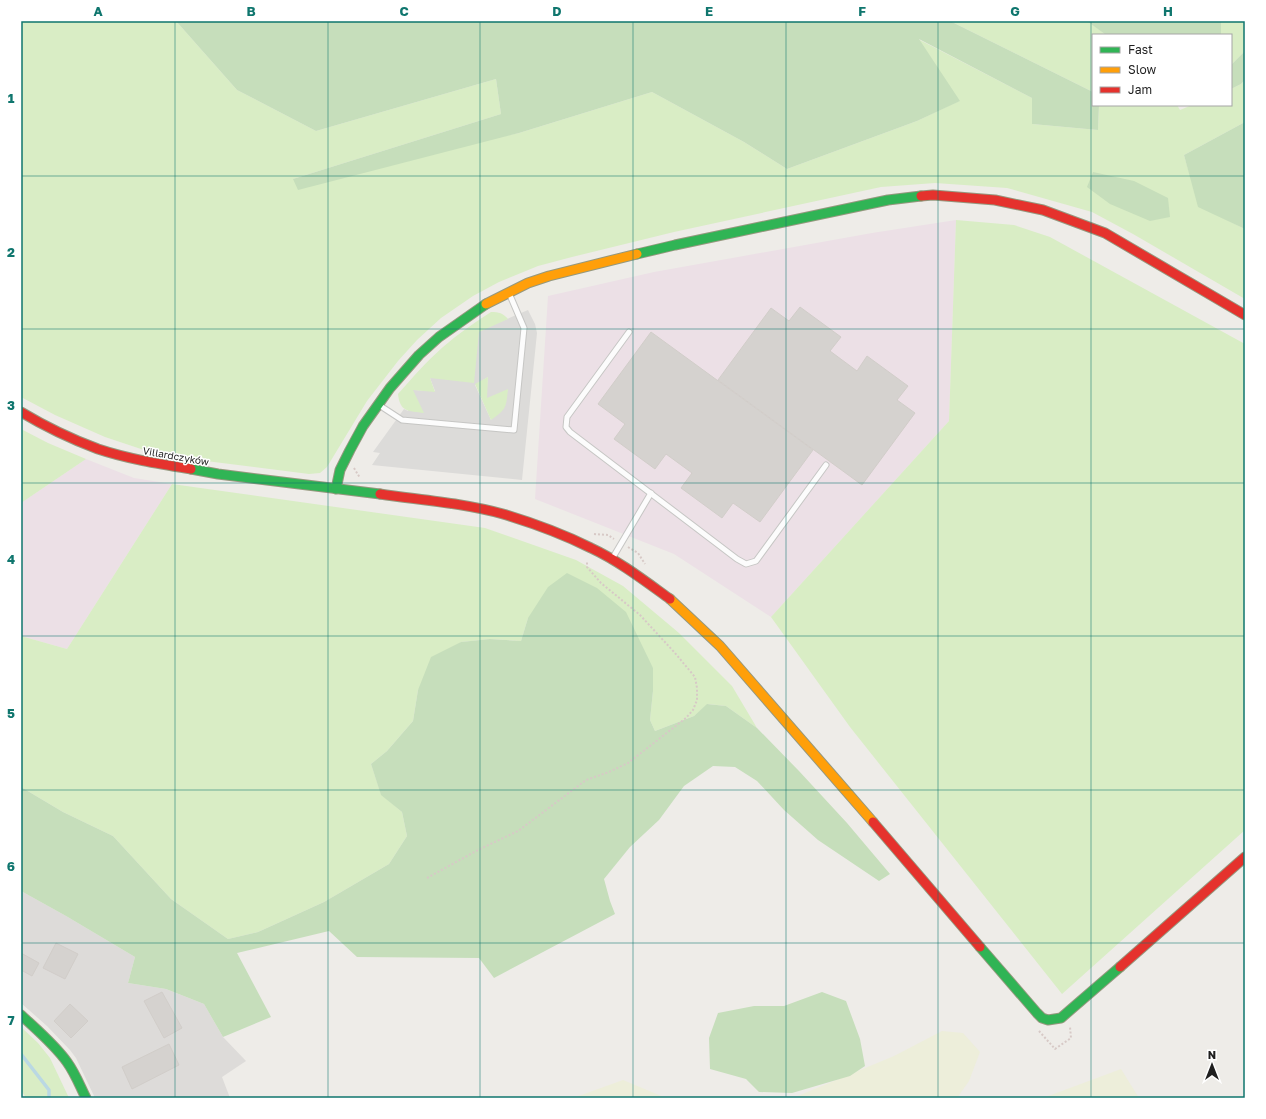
<svg xmlns="http://www.w3.org/2000/svg" width="1266" height="1119" font-family="'Golos Text',sans-serif">
<style>
.residential{fill:#dddbd9}
.industrial{fill:#ece0e6}
.religious{fill:#dcdbd9;fill-rule:evenodd}
.farmland{fill:#edeeda}
.grass{fill:#d9edc5}
.forest{fill:#c6debb}
.lines{fill:none;stroke-linecap:round;stroke-linejoin:round}
.stream{stroke:#bad8e3;stroke-width:3.5}
.building{fill:#d5d2cf;stroke:#d1cdc9}
.lane-casing{stroke:#c6c6c4;stroke-width:7}
.fast-casing{stroke:#95987e;stroke-width:11}
.slow-casing{stroke:#95987e;stroke-width:11}
.jam-casing{stroke:#95987e;stroke-width:11}
.path{stroke:#d7c9c6;stroke-width:2;stroke-dasharray:2 2;stroke-linecap:butt}
.lane{stroke:#fcfcfc;stroke-width:5}
.fast{stroke:#30b455;stroke-width:9}
.slow{stroke:#ff9f0a;stroke-width:9}
.jam{stroke:#e5322d;stroke-width:9}
.grid{fill:none;stroke:#0f766e;stroke-width:1;stroke-opacity:0.55}
.labels{text-anchor:middle;dominant-baseline:central;stroke-width:3;stroke-linejoin:round;paint-order:stroke}
.street-label{font-size:10px;fill:#1f1f1f;stroke:#fff}
.neatline{fill:none;stroke:#0f766e;stroke-width:1.5}
.grid-label{font-size:13px;text-anchor:middle;font-weight:bold;fill:#0f766e}
</style>
<rect width="100%" height="100%" fill="#eeece8"/>
<!-- residential -->
<polygon class="residential" points="21,891 66,916 135,957 128,983 166,989 204,1004 223,1037 246,1061 222,1077 230,1098 95,1098 76,1058 70,1050 47,1026 21,1003"/>
<!-- industrial -->
<g class="industrial">
<polygon points="956,220 949,421 771,617 674,554 535,499 548,296 654,272 872,233"/>
<polygon points="86,459 134,478 172,484 67,649 21,636 21,503"/>
</g>
<!-- religious -->
<path class="religious" d="M528,310L535,324L537,333L522,480L372,465L380,453L373,452L404,409L408,411L413,390L435,391L430,378L479,331ZM488,377L486,399L508,390L491,420L475,385Z"/>
<!-- farmland -->
<g class="farmland">
<polygon points="942,1031 963,1033 980,1052 969,1081 957,1098 793,1098 894,1056"/>
<polygon points="1121,1069 1139,1098 1043,1098"/>
<polygon points="623,1080 666,1098 573,1098"/>
</g>
<!-- grass -->
<g class="grass">
<polygon points="21,21 176,21 237,90 316,131 496,79 501,114 293,179 519,133 652,92 744,142 787,169 917,121 959,101 918,39 1032,98 1032,124 1098,130 1099,105 1177,105 1180,110 1192,105 1231,105 1231,89 1241,84 1245,80 1245,122 1184,155 1199,206 1245,229 1245,299 1133,234 1092,212 1007,188 935,183 881,187 674,232 572,257 538,266 499,282 473,296 441,318 417,340 398,361 367,401 327,467 320,473 309,474 190,459 147,451 105,437 55,415 21,397"/>
<polygon points="950,21 1088,21 1106,35 1093,35 1093,92"/>
<polygon points="1221,21 1245,21 1245,51 1231,65 1231,35 1221,35"/>
<polygon points="956,220 1014,225 1050,237 1245,344 1245,830 1062,994 850,727 771,617 949,421"/>
<path d="M491,312C499,312 503,313 508,319L479,332L474,383L430,378L435,392L413,390L424,413C408,411 400,412 398,394C412,378 427,361 443,347C458,334 474,323 491,312Z"/>
<path d="M488,377L487,398L508,389C506,407 507,409 491,420L475,384Z"/>
<polygon points="21,429 48,443 86,459 21,503"/>
<polygon points="172,484 485,528 576,560 623,586 679,633 732,686 757,728 726,706 708,704 694,716 655,731 650,720 653,691 653,668 528,618 521,641 491,639 461,642 418,690 413,721 387,751 371,764 381,794 402,812 407,836 389,864 324,902 258,932 228,939 171,899 113,836 63,812 21,787 21,636 67,649"/>
<polygon points="21,1027 38,1043 50,1058 69,1098 26,1098 21,1090"/>
</g>
<!-- forest -->
<g class="forest">
<polygon points="176,21 950,21 1093,92 1093,105 1099,105 1098,130 1032,124 1032,98 919,39 960,101 917,121 787,169 744,142 652,92 519,133 298,190 293,179 501,114 496,79 316,131 237,90"/>
<polygon points="1087,21 1221,21 1221,35 1106,35"/>
<polygon points="1245,51 1245,80 1241,84 1231,89 1231,65"/>
<polygon points="1245,122 1245,229 1198,207 1184,155"/>
<polygon points="1093,172 1134,181 1168,198 1170,217 1150,221 1110,204 1087,187"/>
<polygon points="567,573 597,588 626,612 653,668 653,691 650,720 655,731 694,716 707,704 726,706 757,728 799,771 847,823 890,874 879,881 818,840 784,810 757,781 735,767 713,766 684,786 659,820 630,847 604,879 610,901 615,914 494,978 479,958 357,957 329,931 237,953 271,1017 223,1037 204,1004 166,989 128,983 135,957 66,916 21,891 21,787 63,812 113,836 171,899 228,939 258,932 324,902 389,864 407,836 402,812 381,795 371,764 387,751 413,721 418,690 431,657 461,642 490,639 521,641 528,618 548,587"/>
<polygon points="822,992 846,1001 860,1039 865,1066 850,1076 792,1093 759,1092 746,1079 710,1069 709,1038 718,1013 754,1006 784,1006"/>
</g>
<g class="lines">
<!-- stream -->
<polyline class="stream" points="21,1054 49,1090 49,1098"/>
</g>
<!-- building -->
<g class="building">
<polygon points="800,307 841,337 830,351 857,371 867,356 908,386 897,400 915,413 862,485 718,380 771,308 789,321"/>
<polygon points="651,332 813,450 760,522 733,503 722,518 681,488 692,473 666,454 655,469 614,439 625,424 598,404"/>
<polygon points="56,943 78,954 65,979 43,968"/>
<polygon points="21,953 39,963 32,976 21,970"/>
<polygon points="162,992 182,1028 164,1038 144,1001"/>
<polygon points="70,1004 88,1021 71,1038 54,1021"/>
<polygon points="169,1044 179,1065 132,1089 122,1067"/>
</g>
<g class="lines">
<defs>
<g id="lane">
<polyline points="629,332 567,417 566,427 570,432 737,559 746,564 756,561 826,465"/>
<polyline points="379,405 402,420 514,430 524,328 509,293"/>
<polyline points="612,559 651,493"/>
</g>
<g id="fast">
<polyline points="637,254 675,245 888,200 921,196"/>
<polyline points="191,469 218,474 380,494"/>
<polyline points="336,489 340,470 350,450 363,426 390,388 419,355 439,337 486,304"/>
<polyline points="980,947 1037,1013 1042,1018 1048,1020 1061,1018 1120,967"/>
<path d="M21,1015C37,1030 54,1044 67,1062C75,1073 80,1086 86,1098"/>
</g>
<g id="slow">
<polyline points="486,304 528,283 549,276 637,254"/>
<polyline points="670,599 720,646 873,822"/>
</g>
<g id="jam">
<polyline points="921,196 933,195 995,200 1043,210 1105,233 1245,315"/>
<path d="M21,412C46,427 71,439 98,449C128,459 160,464 191,469"/>
<path d="M380,494C421,500 463,503 503,514C533,523 563,534 591,548C619,561 645,581 670,599"/>
<polyline points="873,822 980,947"/>
<polyline points="1120,967 1245,857"/>
</g>
</defs>
<!-- lane casing -->
<use href="#lane" class="lane-casing"/>
<!-- fast casing -->
<use href="#fast" class="fast-casing"/>
<!-- slow casing -->
<use href="#slow" class="slow-casing"/>
<!-- jam casing -->
<use href="#jam" class="jam-casing"/>
<!-- path -->
<g class="path">
<polyline points="354,468 360,478"/>
<polyline points="594,534 608,535 614,539"/>
<polyline points="628,547 638,553 645,564"/>
<polyline points="427,878 478,850 518,831 586,780 609,772 628,763 686,718 693,710 697,700 697,688 695,677 675,653 640,615 601,583 587,567 587,561"/>
<polyline points="1039,1031 1055,1049 1071,1038 1070,1027"/>
</g>
<!-- lane -->
<use href="#lane" class="lane"/>
<!-- fast -->
<use href="#fast" class="fast"/>
<!-- slow -->
<use href="#slow" class="slow"/>
<!-- jam -->
<use href="#jam" class="jam"/>
</g>
<!-- grid -->
<path class="grid" d="M175,21V1098M328,21V1098M480,21V1098M633,21V1098M786,21V1098M938,21V1098M1091,21V1098M21,176H1245M21,329H1245M21,483H1245M21,636H1245M21,790H1245M21,943H1245"/>
<g class="labels">
<!-- street labels -->
<g class="street-label">
<text transform="translate(176 456) rotate(10)">Villardczyków</text>
</g>
</g>
<!-- border -->
<rect width="1266" height="1119" fill="none" stroke="#ffffff" stroke-width="44"/>
<!-- legend -->
<rect x="1092" y="34" width="140" height="72" fill="#ffffff" stroke="#a5a5a5"/>
<rect x="1100" y="47" width="20" height="6" fill="#30b455" stroke="#a5a5a5"/>
<text x="1128" y="54" font-size="12" fill="#1f1f1f">Fast</text>
<rect x="1100" y="67" width="20" height="6" fill="#ff9f0a" stroke="#a5a5a5"/>
<text x="1128" y="74" font-size="12" fill="#1f1f1f">Slow</text>
<rect x="1100" y="87" width="20" height="6" fill="#e5322d" stroke="#a5a5a5"/>
<text x="1128" y="94" font-size="12" fill="#1f1f1f">Jam</text>
<!-- north arrow -->
<g transform="translate(1212 1065)" stroke="#ffffff" stroke-width="3" paint-order="stroke">
<path d="M0-3L7 15L0 10L-7 15Z" fill="#1f1f1f"/>
<text y="-6" font-size="11" font-weight="bold" text-anchor="middle" fill="#1f1f1f">N</text>
</g>
<rect x="22" y="22" width="1222" height="1075" class="neatline"/>
<g class="grid-label">
<text x="98" y="16">A</text>
<text x="251" y="16">B</text>
<text x="404" y="16">C</text>
<text x="557" y="16">D</text>
<text x="709" y="16">E</text>
<text x="862" y="16">F</text>
<text x="1015" y="16">G</text>
<text x="1168" y="16">H</text>
<text x="11" y="103">1</text>
<text x="11" y="257">2</text>
<text x="11" y="410">3</text>
<text x="11" y="564">4</text>
<text x="11" y="718">5</text>
<text x="11" y="871">6</text>
<text x="11" y="1025">7</text>
</g>
</svg>
